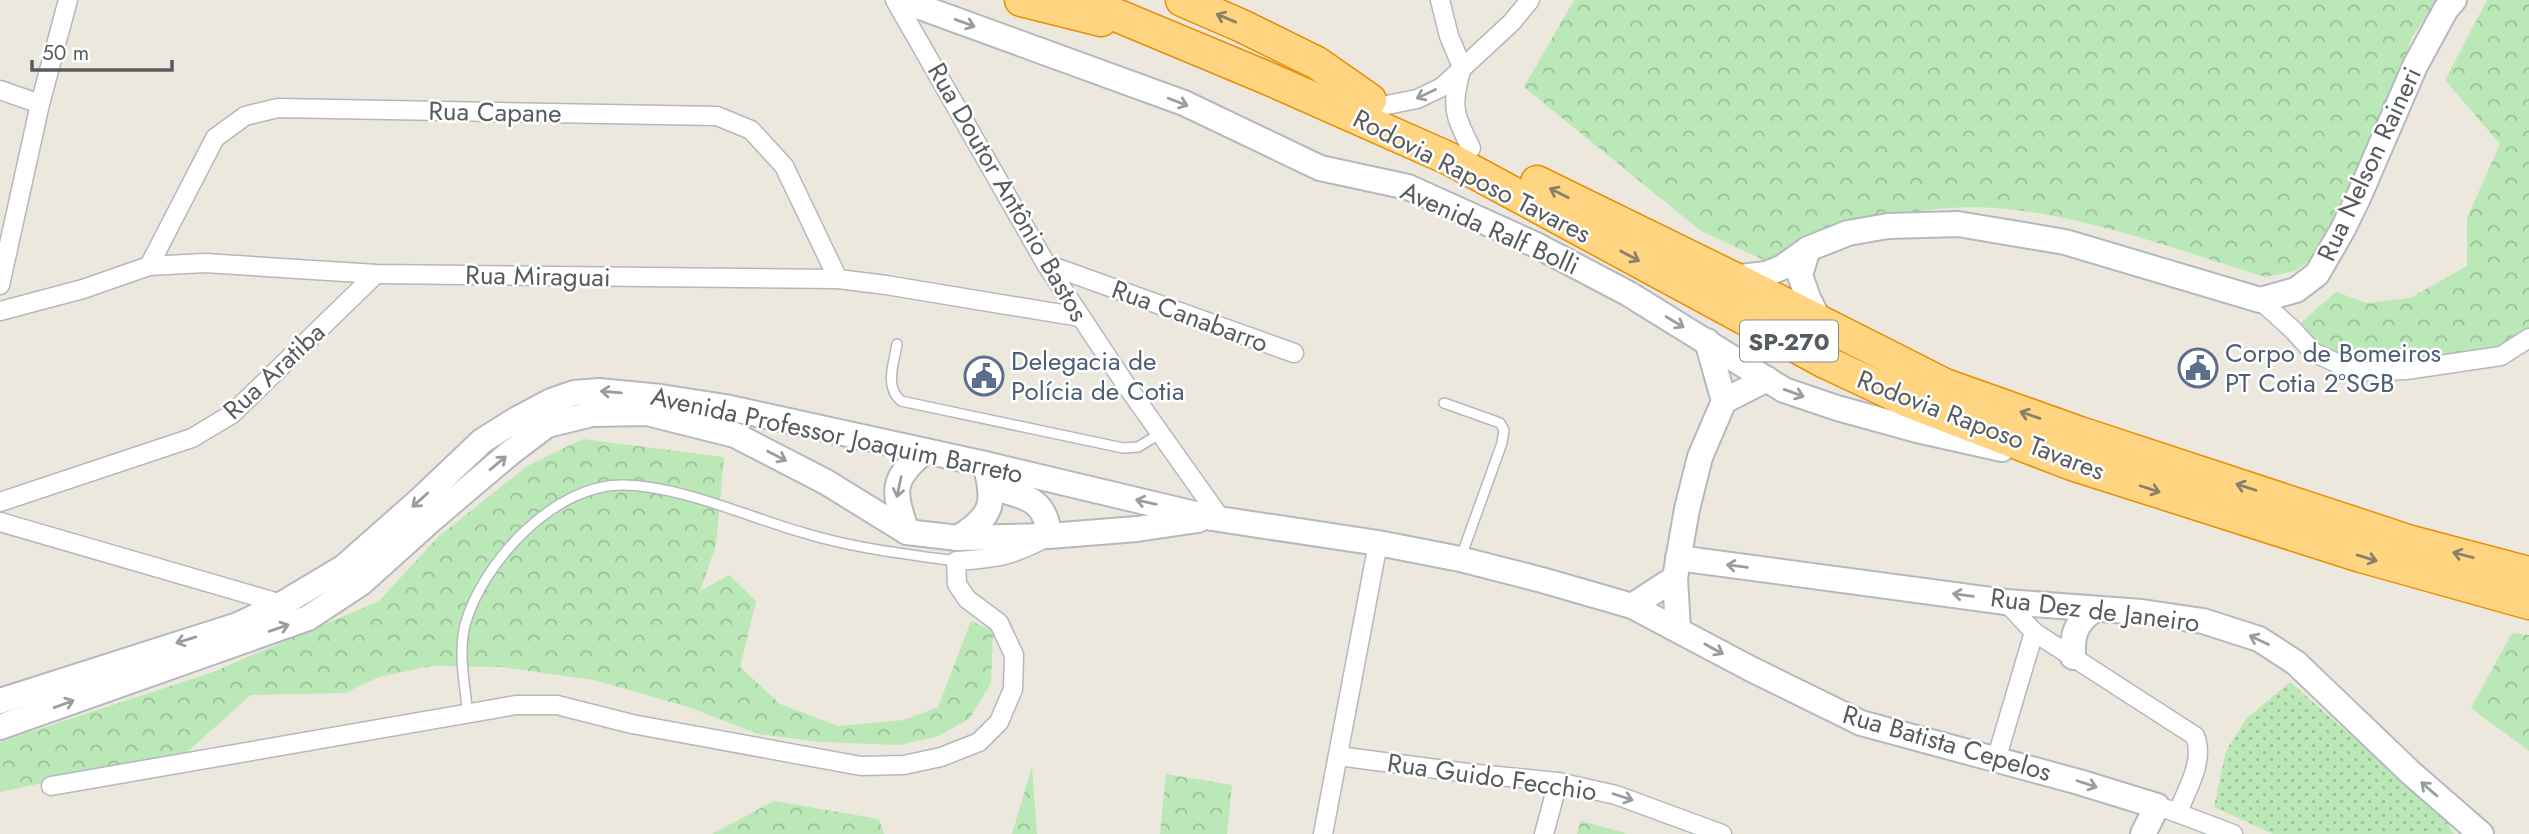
<svg xmlns="http://www.w3.org/2000/svg" width="2529" height="834" font-family="Jost,sans-serif">
<style>
.forest{fill:url(#forest-crowns)}
.park{fill:url(#park-dots)}
.lines{fill:none;stroke-linecap:round;stroke-linejoin:round}
.lane-casing{stroke:#b4b8bd;stroke-width:12}
.street-casing{stroke:#b4b8bd;stroke-width:21}
.secondary-casing{stroke:#b4b9bf;stroke-width:28}
.highway-casing{stroke:#ea8d00;stroke-width:35}
.lane{stroke:#fff;stroke-width:9}
.street{stroke:#fff;stroke-width:18}
.secondary{stroke:#fff;stroke-width:24}
.highway{stroke:#ffd582;stroke-width:32}
.oneway{stroke:#89806b}
.oneway2{stroke:#9a9da0}
.labels{text-anchor:middle;dominant-baseline:central;stroke-width:5;stroke-linejoin:round;paint-order:stroke}
.shield{fill:#fff;stroke:#898d90;stroke-width:2}
.shield-label{font-size:24px;font-weight:bold;fill:#575c61}
.street-label{font-size:26px;fill:#575c61;stroke:#fff}
.service-label{font-size:26px;fill:#4e5e75;stroke:#fff;text-anchor:start}
</style>
<defs>
<pattern id="forest-crowns" width="20" height="18" patternUnits="userSpaceOnUse" patternTransform="scale(1.75)"><rect width="20" height="18" fill="#bbe8b7"/><path d="M2 6a3 3 0 1 1 6 0M12 15a3 3 0 1 1 6 0" fill="none" stroke="#9bbf98"/></pattern>
<pattern id="park-dots" width="8" height="8" patternUnits="userSpaceOnUse" patternTransform="scale(1.75)"><rect width="8" height="8" fill="#bbe8b7"/><path d="M2 2h.1M6 6h.1" fill="none" stroke="#9bbf98" stroke-width="1.8" stroke-linecap="round"/></pattern>
</defs>
<rect width="100%" height="100%" fill="#ede8de"/>
<!-- forest -->
<g class="forest">
<path d="M1574,0H2437L2412,37L2360,189L2316,256L2295,271L2265,277C2160,245 2033,193 1923,211C1867,220 1819,241 1766,261L1701,231L1524,87Z"/>
<polygon points="2487,0 2529,0 2529,334 2500,353 2355,369 2312,349 2297,326 2336,292 2367,303 2410,298 2467,266 2467,218 2500,144 2445,80"/>
<polygon points="583,439 724,457 716,545 700,591 729,575 756,601 740,667 780,704 838,726 904,720 938,707 971,621 993,631 991,683 969,719 936,737 899,745 820,742 758,734 691,708 594,680 501,667 431,666 379,677 345,693 251,695 187,752 0,792 0,742 213,672 379,601 438,537 527,466"/>
<polygon points="2512,633 2529,635 2529,751 2471,708"/>
<polygon points="1032,766 1037,834 1012,834"/>
<polygon points="1166,774 1232,785 1227,834 1160,834"/>
<polygon points="774,801 879,819 884,834 712,834"/>
<polygon points="1581,821 1629,834 1577,834"/>
</g>
<!-- park -->
<polygon class="park" points="2290,682 2443,816 2454,834 2273,834 2214,807 2226,751 2246,719"/>
<g class="lines">
<defs>
<g id="lane">
<path d="M897,344C894,364 884,386 901,401L1123,448L1138,447L1161,433"/>
<polyline points="1444,403 1500,423 1504,430 1502,443 1461,557"/>
<path d="M468,715C465,686 458,653 465,625C482,563 555,483 624,485C681,486 748,517 804,533C853,548 905,554 956,561"/>
</g>
<g id="street">
<polyline points="895,0 1046,264 1126,385 1221,519"/>
<polyline points="1440,0 1449,36 1462,67"/>
<path d="M1462,67C1451,105 1453,113 1471,148"/>
<polyline points="0,90 40,104"/>
<polyline points="1382,106 1417,99 1442,87 1512,22 1530,0"/>
<polyline points="1046,264 1294,353"/>
<polyline points="149,266 215,138 245,116 278,108 717,116 751,130 784,166 838,279"/>
<polyline points="0,285 40,104 68,0"/>
<polyline points="2260,300 2293,330 2313,352 2356,372 2406,370 2501,356 2529,338"/>
<polyline points="0,311 83,289 149,266 205,263 376,274 838,279 886,285 1080,317"/>
<polyline points="0,502 192,438 232,414 376,274"/>
<polyline points="0,522 282,604"/>
<path d="M2006,602L2034,632L2195,736C2205,761 2187,789 2178,812"/>
<polyline points="1338,756 1468,773 1558,782 1616,795 1722,834"/>
<polyline points="1996,760 2034,632"/>
<path d="M51,786L516,705H557L632,724L861,766L904,765L941,757L979,742L999,722L1013,689L1014,655L999,623L967,599L957,584L956,561C995,558 1010,557 1045,538"/>
<polyline points="2167,809 2233,834"/>
<polyline points="1323,834 1378,543"/>
<polyline points="1544,834 1558,782"/>
</g>
<g id="secondary">
<polyline points="901,0 1184,103 1320,168 1408,187 1536,245 1629,294 1784,390 1837,408 1917,430 2002,449"/>
<polyline points="1808,249 1800,275 1808,298 1820,322"/>
<polyline points="1733,278 1766,274 1783,267 1808,249 1848,233 1888,226 1958,224 2065,242 2260,300 2296,290 2317,274 2343,229 2359,196 2415,66 2446,9 2454,0"/>
<polyline points="1724,401 1767,379"/>
<path d="M991,487C1024,497 1046,497 1049,536"/>
<path d="M907,532C893,491 890,480 925,451"/>
<path d="M958,538C993,516 996,503 985,464"/>
<polyline points="1678,558 2006,602 2142,612 2203,621 2259,639 2296,663 2411,773 2481,834"/>
<polyline points="1632,606 1675,578"/>
<polyline points="1678,629 1675,578 1687,509 1700,457 1724,401 1707,341"/>
<path d="M2073,657C2072,635 2075,623 2094,610"/>
<polyline points="0,701 238,625 282,604 344,567 421,499 482,441 517,419 551,401 574,393 599,391 661,397 725,407 985,464 1212,518 1378,543 1460,559 1542,580 1632,606 1751,669 1861,723 2079,782 2157,806 2143,834"/>
<polyline points="0,727 308,618 361,583 431,520 510,453 547,425 592,414 647,413 735,435 826,482 907,532 958,538 1049,536 1137,529 1198,520"/>
</g>
<g id="highway">
<polyline points="1021,0 1101,20"/>
<polyline points="1080,0 1267,78 1450,159 1825,362 1908,401 2072,464 2361,556 2529,603"/>
<polyline points="1182,0 1242,26 1317,63 1370,100"/>
<polyline points="1537,182 1733,278 1945,385 2080,433 2411,542 2529,573"/>
</g>
</defs>
<!-- lane casing -->
<use href="#lane" class="lane-casing"/>
<!-- street casing -->
<use href="#street" class="street-casing"/>
<!-- secondary casing -->
<use href="#secondary" class="secondary-casing"/>
<!-- highway casing -->
<use href="#highway" class="highway-casing"/>
<!-- lane -->
<use href="#lane" class="lane"/>
<!-- street -->
<use href="#street" class="street"/>
<!-- secondary -->
<use href="#secondary" class="secondary"/>
<!-- highway -->
<use href="#highway" class="highway"/>
</g>
<!-- one-way arrows -->
<defs><path id="oneway-shaft" d="M-6 0H5M1.5-3L5.5 0L1.5 3" fill="none" stroke-width="1.6" stroke-linecap="round" stroke-linejoin="round" transform="scale(1.75)"/></defs>
<g class="oneway">
<use href="#oneway-shaft" transform="translate(1226 18) rotate(-157)"/>
<use href="#oneway-shaft" transform="translate(1559 193) rotate(-153)"/>
<use href="#oneway-shaft" transform="translate(1630 256) rotate(28)"/>
<use href="#oneway-shaft" transform="translate(2030 415) rotate(-161)"/>
<use href="#oneway-shaft" transform="translate(2246 487) rotate(-162)"/>
<use href="#oneway-shaft" transform="translate(2150 489) rotate(18)"/>
<use href="#oneway-shaft" transform="translate(2463 555) rotate(-165)"/>
<use href="#oneway-shaft" transform="translate(2367 558) rotate(17)"/>
</g>
<g class="oneway2">
<use href="#oneway-shaft" transform="translate(965 23) rotate(20)"/>
<use href="#oneway-shaft" transform="translate(1426 94) rotate(155)"/>
<use href="#oneway-shaft" transform="translate(1178 102) rotate(21)"/>
<use href="#oneway-shaft" transform="translate(1675 322) rotate(31)"/>
<use href="#oneway-shaft" transform="translate(611 392) rotate(-175)"/>
<use href="#oneway-shaft" transform="translate(1794 393) rotate(20)"/>
<use href="#oneway-shaft" transform="translate(777 456) rotate(27)"/>
<use href="#oneway-shaft" transform="translate(498 463) rotate(-40)"/>
<use href="#oneway-shaft" transform="translate(899 487) rotate(102)"/>
<use href="#oneway-shaft" transform="translate(420 500) rotate(138)"/>
<use href="#oneway-shaft" transform="translate(1146 502) rotate(-167)"/>
<use href="#oneway-shaft" transform="translate(1737 566) rotate(-173)"/>
<use href="#oneway-shaft" transform="translate(1963 595) rotate(-172)"/>
<use href="#oneway-shaft" transform="translate(279 628) rotate(-19)"/>
<use href="#oneway-shaft" transform="translate(186 640) rotate(163)"/>
<use href="#oneway-shaft" transform="translate(2259 640) rotate(-155)"/>
<use href="#oneway-shaft" transform="translate(1714 649) rotate(29)"/>
<use href="#oneway-shaft" transform="translate(64 704) rotate(-20)"/>
<use href="#oneway-shaft" transform="translate(2087 784) rotate(18)"/>
<use href="#oneway-shaft" transform="translate(2429 789) rotate(-139)"/>
<use href="#oneway-shaft" transform="translate(1623 797) rotate(18)"/>
</g>
<!-- icons -->
<defs>
<symbol id="civic-ring" viewBox="-11 -11 22 22"><circle r="9.5" fill="#fff" stroke="#5c6f8a" stroke-width="1.5"/><path d="M-.6-6.5H3V-4.5H.6V-3L4-1V1h2V6H-6V1h2V-1L-.6-3ZM-1.2 2.5V6h2.4V2.5Z" fill="#5c6f8a"/></symbol>
</defs>
<g fill-rule="evenodd">
<use href="#civic-ring" x="2176" y="346" width="44" height="44"/>
<use href="#civic-ring" x="962" y="354" width="44" height="44"/>
</g>
<g class="labels">
<!-- shield labels -->
<rect class="shield" x="1740" y="320.5" width="98" height="41" rx="5"/>
<g class="shield-label">
<text x="1789" y="341">SP-270</text>
</g>
<!-- street labels -->
<g class="street-label">
<text transform="translate(495 112) rotate(1)">Rua Capane</text>
<text transform="translate(2369 164) rotate(-65)">Rua Nelson Raineri</text>
<text transform="translate(1472 176) rotate(27)">Rodovia Raposo Tavares</text>
<text transform="translate(1008 192) rotate(60)">Rua Doutor Antônio Bastos</text>
<text transform="translate(1490 228) rotate(24)">Avenida Ralf Bolli</text>
<text transform="translate(538 276) rotate(1)">Rua Miraguai</text>
<text transform="translate(1190 316) rotate(20)">Rua Canabarro</text>
<text transform="translate(274 371) rotate(-43)">Rua Aratiba</text>
<text transform="translate(1981 425) rotate(21)">Rodovia Raposo Tavares</text>
<text transform="translate(837 435) rotate(12)">Avenida Professor Joaquim Barreto</text>
<text transform="translate(2095 610) rotate(7)">Rua Dez de Janeiro</text>
<text transform="translate(1947 743) rotate(16)">Rua Batista Cepelos</text>
<text transform="translate(1492 777) rotate(8)">Rua Guido Fecchio</text>
</g>
<!-- service labels -->
<g class="service-label">
<text x="2225" y="353">Corpo de Bomeiros<tspan x="2225" dy="30">PT Cotia 2ºSGB</tspan></text>
<text x="1011" y="361">Delegacia de<tspan x="1011" dy="30">Polícia de Cotia</tspan></text>
</g>
</g>
<!-- scale -->
<path d="M32 60v10h140v-10" fill="none" stroke="#575c61" stroke-width="3.5"/>
<text x="42" y="60" font-size="21" fill="#575c61" stroke="#ffffff" stroke-width="5" paint-order="stroke">50 m</text>
</svg>
